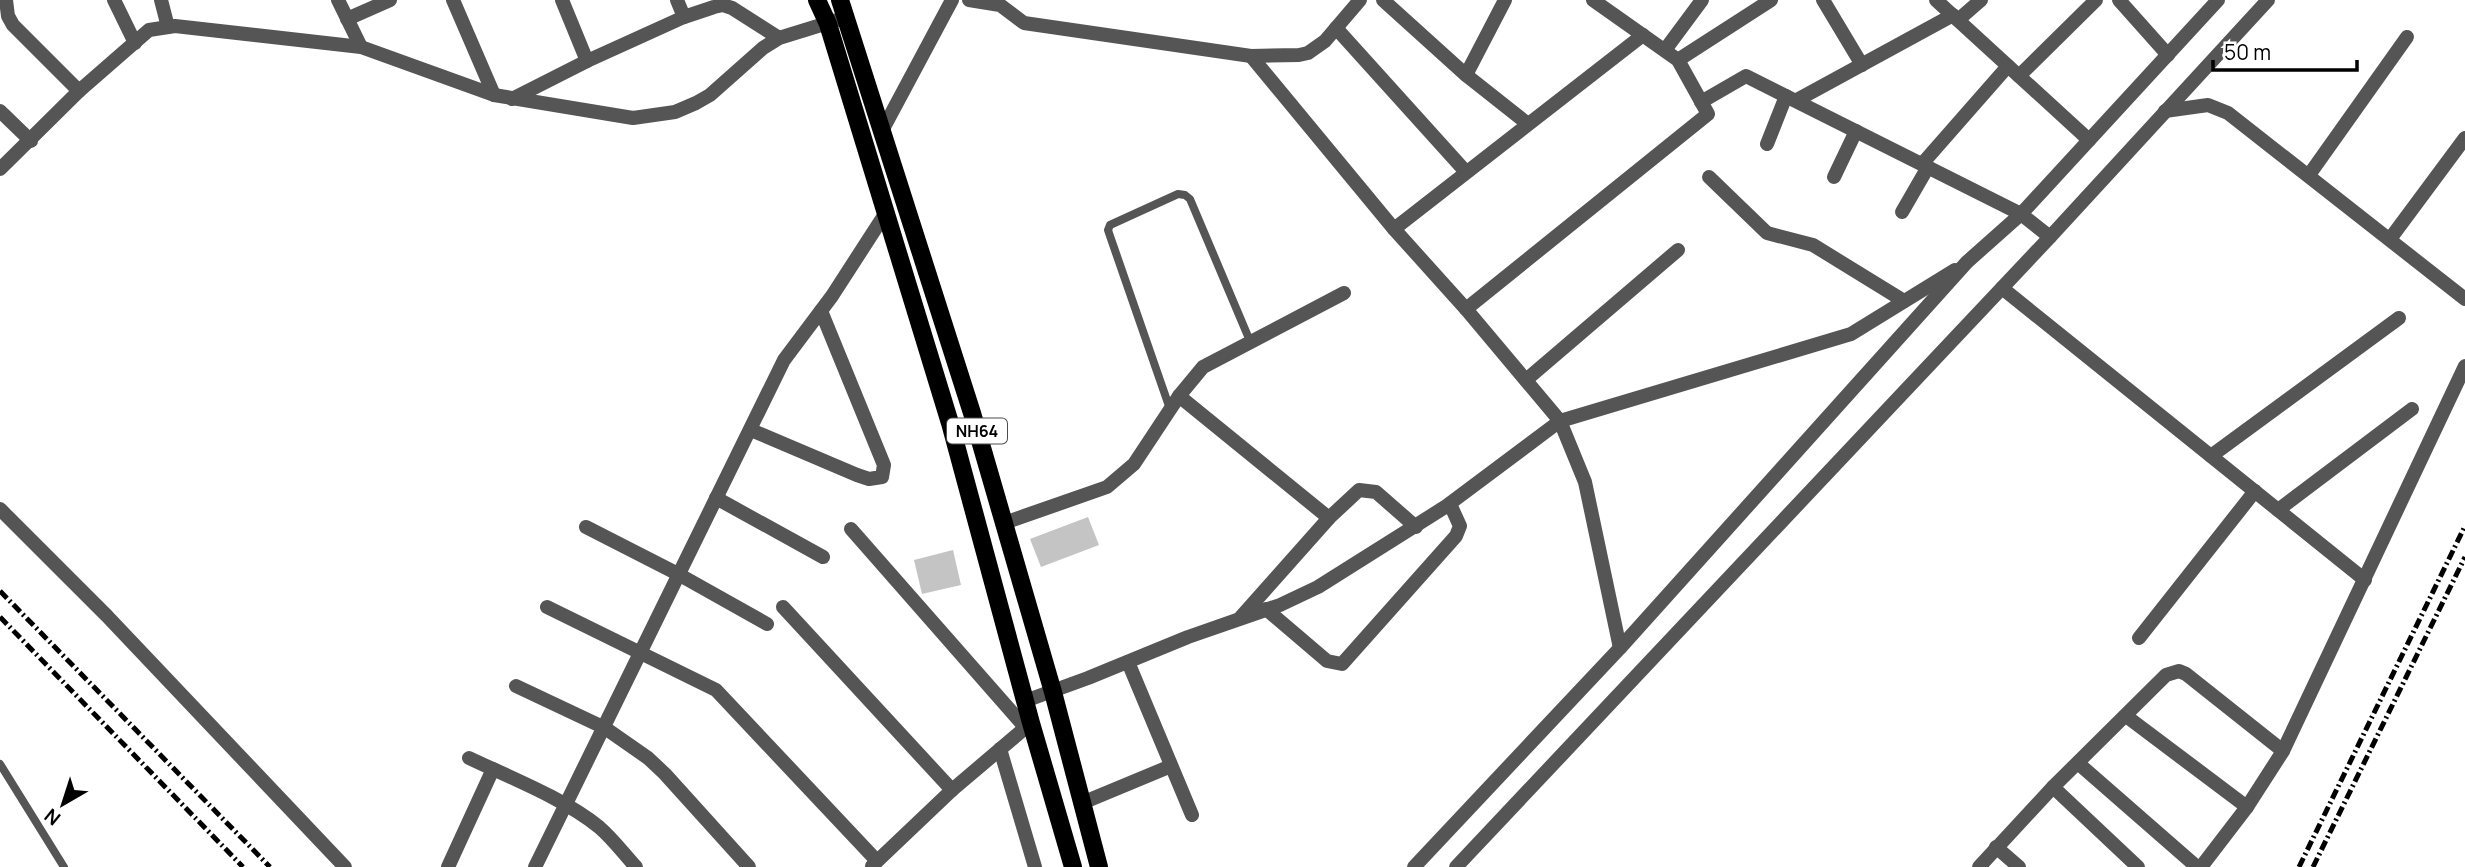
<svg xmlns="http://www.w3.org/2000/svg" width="2465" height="867" font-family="Manrope,sans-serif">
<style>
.building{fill:#c4c4c4}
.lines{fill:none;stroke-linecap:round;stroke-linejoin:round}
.lane{stroke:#555;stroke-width:8}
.street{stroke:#555;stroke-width:14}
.primary{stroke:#000;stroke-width:18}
.rail{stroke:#000;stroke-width:5;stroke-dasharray:10 3.5 2 3.5;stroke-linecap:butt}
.labels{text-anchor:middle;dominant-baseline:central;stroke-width:5;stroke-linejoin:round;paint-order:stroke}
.shield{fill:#fff;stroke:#4c4c4c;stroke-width:2}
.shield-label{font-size:16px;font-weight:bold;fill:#000}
</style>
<rect width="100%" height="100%" fill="#fff"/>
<!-- building -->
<g class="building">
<polygon points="1088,517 1099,545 1041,567 1030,539"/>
<polygon points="953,550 961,585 922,594 914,560"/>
</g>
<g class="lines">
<!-- lane -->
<g class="lane">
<polyline points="1170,409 1110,236 1108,230 1110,225 1178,194 1185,195 1190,199 1250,341"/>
<polyline points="0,764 64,867"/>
</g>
<!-- street -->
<g class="street">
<polyline points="6,0 8,16 13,25 79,91"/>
<polyline points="114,0 135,43"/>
<polyline points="161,0 168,27"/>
<polyline points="338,0 361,47"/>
<polyline points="453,0 494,95"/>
<polyline points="562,0 587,61"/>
<polyline points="677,0 684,17"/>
<polyline points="969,0 1000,5 1024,23 1251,56 1299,55 1308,53 1325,41 1360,0"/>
<polyline points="1383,0 1466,75 1528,124"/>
<polyline points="1823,0 1862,65"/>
<polyline points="1936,0 2089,140"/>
<polyline points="2119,0 2168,55"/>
<polyline points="347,19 390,0"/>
<polyline points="1958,20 1981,0"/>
<polyline points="1336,28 1466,172"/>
<polyline points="1665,50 1702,0"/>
<polyline points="1251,56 1394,229 1466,309 1560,421 1585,482 1620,648"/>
<polyline points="1678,60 1771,0"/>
<polyline points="1466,75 1505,0"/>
<polyline points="2019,76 2096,0"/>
<polyline points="512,99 587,61 684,17 714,7 723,5 732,8 779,38"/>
<polyline points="1797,100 1953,15"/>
<polyline points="1701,102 1746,76 2021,214 2050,237"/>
<polyline points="0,111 31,141"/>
<polyline points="2165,111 2208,105 2228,113 2465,299"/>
<polyline points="883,129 952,0"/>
<polyline points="1767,144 1786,96"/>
<polyline points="1922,164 2008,66"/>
<polyline points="0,169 79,91 149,30 175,26 361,47 494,95 633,118 675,112 696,103 710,95 763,48 779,38 847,17"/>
<polyline points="2309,175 2407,37"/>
<polyline points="1709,177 1767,233 1813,245 1904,301"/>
<polyline points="1834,177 1856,131"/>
<polyline points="1902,212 1928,167"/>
<polyline points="1394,229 1643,35"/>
<polyline points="2390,239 2465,138"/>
<polyline points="2002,288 2365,580"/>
<polyline points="1466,309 1708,114 1678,60 1593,0"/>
<polyline points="1526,380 1678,250"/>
<polyline points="1179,396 1329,518"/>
<polyline points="751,430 857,475 869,479 882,477 884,465 821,311"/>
<polyline points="2211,456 2399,318"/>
<polyline points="716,498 823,557"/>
<polyline points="0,509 107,616 345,867"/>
<polyline points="2278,510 2412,409"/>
<polyline points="1004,523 1107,487 1134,464 1179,396 1203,367 1344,293"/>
<polyline points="586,527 678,574 767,624"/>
<polyline points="851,529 1025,727"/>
<polyline points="547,607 716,690 877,861"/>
<polyline points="783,607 952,790"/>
<polyline points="1266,609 1327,661 1342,664 1456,536 1460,526 1450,504"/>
<polyline points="1241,617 1329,518 1359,490 1376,492 1416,527"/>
<polyline points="2139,638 2255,491"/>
<polyline points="1128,662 1192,815"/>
<polyline points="516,686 605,728 648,758 665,774 749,867"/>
<polyline points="1025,701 1088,678 1188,637 1280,605 1318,587 1445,507 1560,421 1851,334 1955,270"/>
<polyline points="2126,716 2247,807"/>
<polyline points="1000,749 1035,867"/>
<path d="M469,758C511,778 563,798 599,827C613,839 624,854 636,867"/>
<polyline points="2079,764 2197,867"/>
<polyline points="2053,787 2138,867"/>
<polyline points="1082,803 1171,766"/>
<polyline points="1996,847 2019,867"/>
<polyline points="872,866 952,790 1031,723"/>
<polyline points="448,867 493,769"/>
<polyline points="535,867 784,360 832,296 885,214"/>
<polyline points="1414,867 1620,648 1967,262 2021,214 2218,0"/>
<polyline points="1456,867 2050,237 2268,0"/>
<polyline points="1979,867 2053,787 2166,675 2179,671 2186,674 2283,751"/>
<polyline points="2201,867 2247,807 2283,751 2465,366"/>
</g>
<!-- primary -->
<g class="primary">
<polyline points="817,0 828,24 950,423 1031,723 1073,867"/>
<polyline points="840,0 972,413 1053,692 1099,867"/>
</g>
<!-- rail -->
<g class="rail">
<polyline points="0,591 270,867"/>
<polyline points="0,617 243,867"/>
<polyline points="2299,867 2465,526"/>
<polyline points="2313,867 2465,557"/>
</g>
</g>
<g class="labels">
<!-- shield labels -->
<rect class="shield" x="947" y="418.5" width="60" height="25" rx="5"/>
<g class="shield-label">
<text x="977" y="431">NH64</text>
</g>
</g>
<!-- north arrow -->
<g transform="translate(63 804) rotate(219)" stroke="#ffffff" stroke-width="5" paint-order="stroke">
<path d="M0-5L12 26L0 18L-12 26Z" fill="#000000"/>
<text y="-10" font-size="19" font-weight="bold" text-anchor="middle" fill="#000000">N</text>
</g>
<!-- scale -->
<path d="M2213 60v10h144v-10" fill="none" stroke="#000000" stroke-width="3.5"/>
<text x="2224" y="60" font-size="21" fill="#000000" stroke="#ffffff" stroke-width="5" paint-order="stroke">50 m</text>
</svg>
